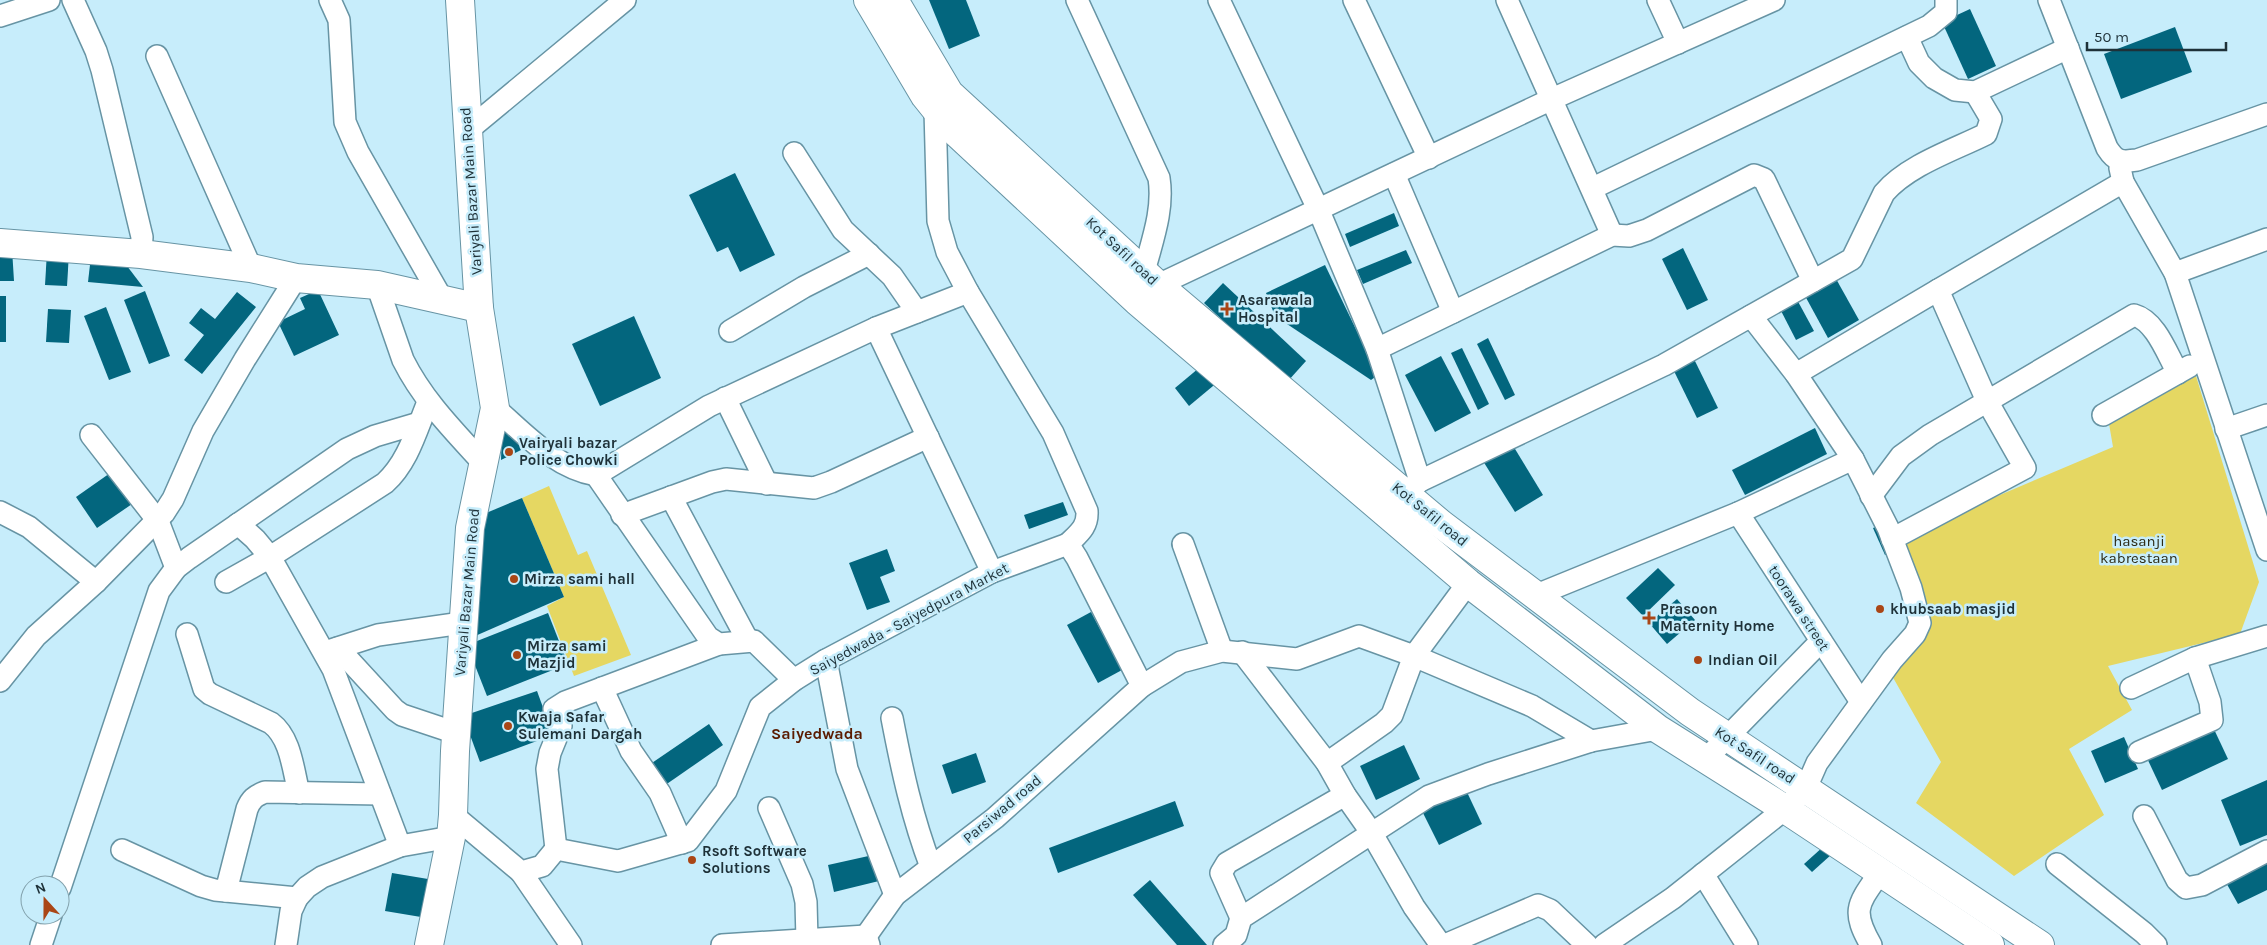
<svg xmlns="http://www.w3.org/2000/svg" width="2267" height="945" font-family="Karla,sans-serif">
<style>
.green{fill:#e5d762}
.building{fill:#03667e}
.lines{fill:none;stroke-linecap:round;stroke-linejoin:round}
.street-casing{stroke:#6794a4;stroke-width:24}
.secondary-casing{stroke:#6794a4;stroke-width:30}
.street{stroke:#fff;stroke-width:21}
.secondary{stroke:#fff;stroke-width:28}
.poi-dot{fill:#aa4616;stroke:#c7edfb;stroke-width:2}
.labels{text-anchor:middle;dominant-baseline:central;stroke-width:5;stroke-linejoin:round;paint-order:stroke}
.street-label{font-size:15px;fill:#1e3138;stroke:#c7edfb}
.poi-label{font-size:15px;font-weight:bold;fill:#1e3138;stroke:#c7edfb;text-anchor:start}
.park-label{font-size:15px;fill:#2d2b16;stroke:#c7edfb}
.neighbourhood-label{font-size:16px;font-weight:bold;fill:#5a1b00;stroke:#c7edfb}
</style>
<rect width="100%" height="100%" fill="#c7edfb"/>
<!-- green -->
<g class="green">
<polygon points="2196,376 2259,582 2240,634 2108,666 2132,710 2069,749 2104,815 2014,876 1916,803 1941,762 1891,674 1927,624 1899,543 1981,503 2113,447 2107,412"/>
<polygon points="549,486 578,555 587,551 631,655 574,676 547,606 564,597 522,498"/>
</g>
<!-- building -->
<g class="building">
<polygon points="929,0 966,0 980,36 949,49"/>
<polygon points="1970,9 1996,66 1968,79 1942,22"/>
<polygon points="2175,27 2192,72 2121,99 2104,54"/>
<polygon points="735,173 775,255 740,272 728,247 717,252 689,195"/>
<polygon points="1394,213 1399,226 1350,247 1345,234"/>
<polygon points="0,248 12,249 14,281 0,281"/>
<polygon points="1683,248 1708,300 1687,310 1662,259"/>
<polygon points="1406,250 1412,263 1363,284 1357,270"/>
<polygon points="47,252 69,253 67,286 45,285"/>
<polygon points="91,256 124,262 143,287 88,282"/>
<polygon points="1325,265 1378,375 1371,380 1275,316 1266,293"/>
<polygon points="1835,277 1859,320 1828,338 1804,294"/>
<polygon points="1223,283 1306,361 1288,381 1204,303"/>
<polygon points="318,290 339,335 294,356 278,322 305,309 300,298"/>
<polygon points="145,291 170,356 149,364 124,300"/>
<polygon points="237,292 256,307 202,374 184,360 204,335 189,323 201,308 215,319"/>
<rect x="0" y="296" width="6" height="46"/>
<polygon points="1795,296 1814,331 1796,340 1778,305"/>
<polygon points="106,307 131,372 109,380 84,316"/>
<polygon points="48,309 71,310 69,343 46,342"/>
<polygon points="634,316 661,378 600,406 572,344"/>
<polygon points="1488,338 1515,395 1505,400 1477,344"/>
<polygon points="1462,348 1489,404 1478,410 1451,353"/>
<polygon points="1441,356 1471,413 1435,432 1405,375"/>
<polygon points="1693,357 1718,408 1697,418 1672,367"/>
<polygon points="1205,363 1219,381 1189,406 1175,388"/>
<polygon points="1815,428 1827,454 1745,495 1732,470"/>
<polygon points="502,430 533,444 501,460"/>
<polygon points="1512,444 1543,495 1515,512 1483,461"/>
<polygon points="113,471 135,502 97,528 76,497"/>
<polygon points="522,498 564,597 466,640 479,516"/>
<polygon points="1063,502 1068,515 1029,529 1024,515"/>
<polygon points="1883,524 1894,551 1885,555 1873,528"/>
<polygon points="887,549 895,571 880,577 890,602 867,610 849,563"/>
<polygon points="1658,568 1675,585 1643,616 1626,598"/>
<polygon points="1677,599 1695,620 1667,644 1649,623"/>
<polygon points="1091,612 1122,670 1098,683 1067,625"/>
<polygon points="548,613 568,664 487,696 467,645"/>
<polygon points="537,691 553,735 480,762 463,716"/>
<polygon points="709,724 723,745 661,788 646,767"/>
<polygon points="2212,725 2228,759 2162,790 2146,756"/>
<polygon points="2124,737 2138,769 2105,783 2091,751"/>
<polygon points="1404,745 1420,779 1376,800 1360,766"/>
<polygon points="976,753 986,782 952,794 942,765"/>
<polygon points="2267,780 2267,835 2240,846 2221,800"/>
<polygon points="1466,790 1482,824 1439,845 1422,811"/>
<polygon points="1175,801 1184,826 1058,873 1049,848"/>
<polygon points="1824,846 1832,854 1812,872 1804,864"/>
<polygon points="873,855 879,881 834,892 828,865"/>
<polygon points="2267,857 2267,890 2238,904 2224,879"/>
<polygon points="392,873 428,879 421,917 385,911"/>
<polygon points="1150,880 1207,945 1177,945 1133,895"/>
</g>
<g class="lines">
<defs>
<g id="street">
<polyline points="73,0 96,51 102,70 142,237 141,254"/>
<polyline points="330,0 339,20 345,122 358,152 442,299"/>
<path d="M1077,0L1159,178C1164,210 1152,241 1144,272"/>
<polyline points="1219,0 1319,211 1377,349 1420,481 1410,489"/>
<polyline points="1354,0 1429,158"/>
<polyline points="1507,0 1612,235"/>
<polyline points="1658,0 1678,43"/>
<path d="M2049,0L2107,148C2116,162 2121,162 2137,160L2267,114"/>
<polyline points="0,16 49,0"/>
<polyline points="1907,37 1919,63 1934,78 1955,90 1975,92 2068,48"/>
<polyline points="157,56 251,268"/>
<path d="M935,110L938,221L947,252L968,292L1053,433L1087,511C1088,527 1079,533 1068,544"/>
<polyline points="467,131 625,0"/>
<polyline points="794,153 843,230 892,276 917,312"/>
<polyline points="1394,174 1453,312"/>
<polyline points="2123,182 2175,273 2267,550"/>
<polyline points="1593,188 1929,26 1946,12 1946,0"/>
<polyline points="2175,273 2267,239"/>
<path d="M377,285L403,360C423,400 453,430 483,463"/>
<polyline points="1938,290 2123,182 2120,168"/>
<polyline points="1147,294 1158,285 1552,99 1774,0"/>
<polyline points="876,328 992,572"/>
<polyline points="730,331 804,287 869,254"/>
<polyline points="1377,349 1612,235 1629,236 1647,230 1754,175 1764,179 1813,281"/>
<polyline points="1796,374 1938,290 1987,401 2025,468 1892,539"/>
<polyline points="725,398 767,484"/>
<path d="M495,408C525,434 555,468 596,475L709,406L876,328L968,292"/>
<polyline points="2103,415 2190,366"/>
<polyline points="2226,429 2267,415"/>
<polyline points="91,435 158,521 176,568"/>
<polyline points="596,475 708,637 719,644 754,641 794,680"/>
<path d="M1420,481L1664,365L1852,259L1884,193C1908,165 1954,150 1986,134L1991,119L1975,92"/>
<path d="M1871,496L1901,456L1930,435L2134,315C2156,321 2167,354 2178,373"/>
<polyline points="671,497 748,641"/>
<polyline points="0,512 29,527 96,582"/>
<polyline points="1738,513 1861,702"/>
<polyline points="622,515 712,482 726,479 814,488 831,482 928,437"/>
<polyline points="238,524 255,539 270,557 333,669 400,846"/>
<polyline points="1183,544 1222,651"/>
<path d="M226,582L270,557L385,483C408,462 416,431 428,402"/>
<polyline points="1534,596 1738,513 1853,459"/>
<path d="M187,634L204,689L210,694L271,723C291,738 293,770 299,793"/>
<polyline points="338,648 395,710 402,715 456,733"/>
<polyline points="325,652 378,635 462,623"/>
<polyline points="1242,652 1327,763 1345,795 1371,832 1414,907 1441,945"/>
<polyline points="826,660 847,769 895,895"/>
<polyline points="0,681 36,636 96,582 164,513 173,499 203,431 245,359 296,278"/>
<polyline points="602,688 631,751 660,793 682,843"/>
<polyline points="2131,688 2195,658 2267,636"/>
<path d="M892,718C902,770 912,817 931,867"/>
<polyline points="2139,752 2212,720 2210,702 2195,658"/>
<polyline points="1706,759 1821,641"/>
<polyline points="1327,763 1384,723 1392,715 1414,656 1532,706 1591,741"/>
<polyline points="769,808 802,884 806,902 807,940"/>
<polyline points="453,815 521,872 542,866 556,849 618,861 688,841 726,791 760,707 794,680 826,660 992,572 1068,544 1077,558 1142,686 1181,662 1222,651 1297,659 1359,636 1414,656 1468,583"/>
<polyline points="2144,816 2177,880 2186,888 2202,885 2267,851"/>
<polyline points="556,849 547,769 550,753 561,726 554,709 565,702 719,644"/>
<polyline points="122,850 201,886 215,890 297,898"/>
<polyline points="2057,864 2144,933 2156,945"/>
<polyline points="521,872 571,945"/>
<polyline points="1703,874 1747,945"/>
<polyline points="60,888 159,591 176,568 189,558 347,449 375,436 419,423"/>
<path d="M226,891L247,809C251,799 255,796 265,792L380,794"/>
<polyline points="1241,918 1221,873 1227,863 1345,795"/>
<polyline points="866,936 895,895 995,818 1142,686"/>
<polyline points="41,945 51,915"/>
<polyline points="286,945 291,911 297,898 307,887 322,877 400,846 451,837"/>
<polyline points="722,945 866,936 869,945"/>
<polyline points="1224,945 1236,935 1241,918 1429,796 1488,774 1591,741 1658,729"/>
<polyline points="1445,945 1538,905 1550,910 1587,945"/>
<polyline points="1604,945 1673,898 1785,809 1806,788 1817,763 1892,660 1915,634 1920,623 1911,588 1888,528 1853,459 1796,374 1751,316"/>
<path d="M1871,945C1850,909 1859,903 1881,871"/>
</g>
<g id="secondary">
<polyline points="868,0 925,96 949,126 1137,301 1468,583 1658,729 1785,809 1990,945"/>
<polyline points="894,0 949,93 1158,285 1441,524 1690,712 2040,945"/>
<polyline points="0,243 141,254 251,268 296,278 377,285 479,308"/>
<polyline points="429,945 451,837 453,815 455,751 470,528 495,408 479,308 460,0"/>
</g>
</defs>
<!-- street casing -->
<use href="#street" class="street-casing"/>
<!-- secondary casing -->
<use href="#secondary" class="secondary-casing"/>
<!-- street -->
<use href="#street" class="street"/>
<!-- secondary -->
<use href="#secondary" class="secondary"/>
</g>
<!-- markers -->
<g class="poi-dot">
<path d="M1224.5 301.5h5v5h5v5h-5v5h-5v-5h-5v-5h5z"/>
<circle cx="509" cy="452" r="5"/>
<circle cx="514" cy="579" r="5"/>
<circle cx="1880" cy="609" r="5"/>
<path d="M1646.5 610.5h5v5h5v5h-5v5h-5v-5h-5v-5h5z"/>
<circle cx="517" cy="655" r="5"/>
<circle cx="1698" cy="660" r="5"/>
<circle cx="508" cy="726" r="5"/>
<circle cx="692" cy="860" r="5"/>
</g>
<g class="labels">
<!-- street labels -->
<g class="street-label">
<text transform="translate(471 191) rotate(-94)">Variyali Bazar Main Road</text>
<text transform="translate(1122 251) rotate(43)">Kot Safil road</text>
<text transform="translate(1430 514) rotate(39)">Kot Safil road</text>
<text transform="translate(467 592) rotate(-85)">Variyali Bazar Main Road</text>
<text transform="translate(1799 608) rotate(57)">toorawa street</text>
<text transform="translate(909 619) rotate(-28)">Saiyedwada - Saiyedpura Market</text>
<text transform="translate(1755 755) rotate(33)">Kot Safil road</text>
<text transform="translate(1002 809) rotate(-40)">Parsiwad road</text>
</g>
<!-- poi labels -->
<g class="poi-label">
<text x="1238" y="300">Asarawala<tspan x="1238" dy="17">Hospital</tspan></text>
<text x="519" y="443">Vairyali bazar<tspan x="519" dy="17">Police Chowki</tspan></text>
<text x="524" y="579">Mirza sami hall</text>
<text x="1660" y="609">Prasoon<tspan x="1660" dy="17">Maternity Home</tspan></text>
<text x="1890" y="609">khubsaab masjid</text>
<text x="527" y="646">Mirza sami<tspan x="527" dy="17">Mazjid</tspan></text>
<text x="1708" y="660">Indian Oil</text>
<text x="518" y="717">Kwaja Safar<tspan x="518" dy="17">Sulemani Dargah</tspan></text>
<text x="702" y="851">Rsoft Software<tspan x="702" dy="17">Solutions</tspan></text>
</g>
<!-- park labels -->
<g class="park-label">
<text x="2139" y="541">hasanji<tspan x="2139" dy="17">kabrestaan</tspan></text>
</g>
<!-- neighbourhood labels -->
<g class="neighbourhood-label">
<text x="817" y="733">Saiyedwada</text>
</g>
</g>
<!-- north arrow -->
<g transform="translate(45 900) rotate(339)"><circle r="24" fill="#c7edfb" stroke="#83a2ad"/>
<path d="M0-4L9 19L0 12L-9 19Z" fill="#aa4616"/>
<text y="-8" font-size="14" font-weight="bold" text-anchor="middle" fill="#1e3138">N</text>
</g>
<!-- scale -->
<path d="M2087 42v8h139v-8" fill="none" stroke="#1e3138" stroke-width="2.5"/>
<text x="2094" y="42" font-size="15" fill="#1e3138" stroke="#c7edfb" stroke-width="4" paint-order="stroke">50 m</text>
</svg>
